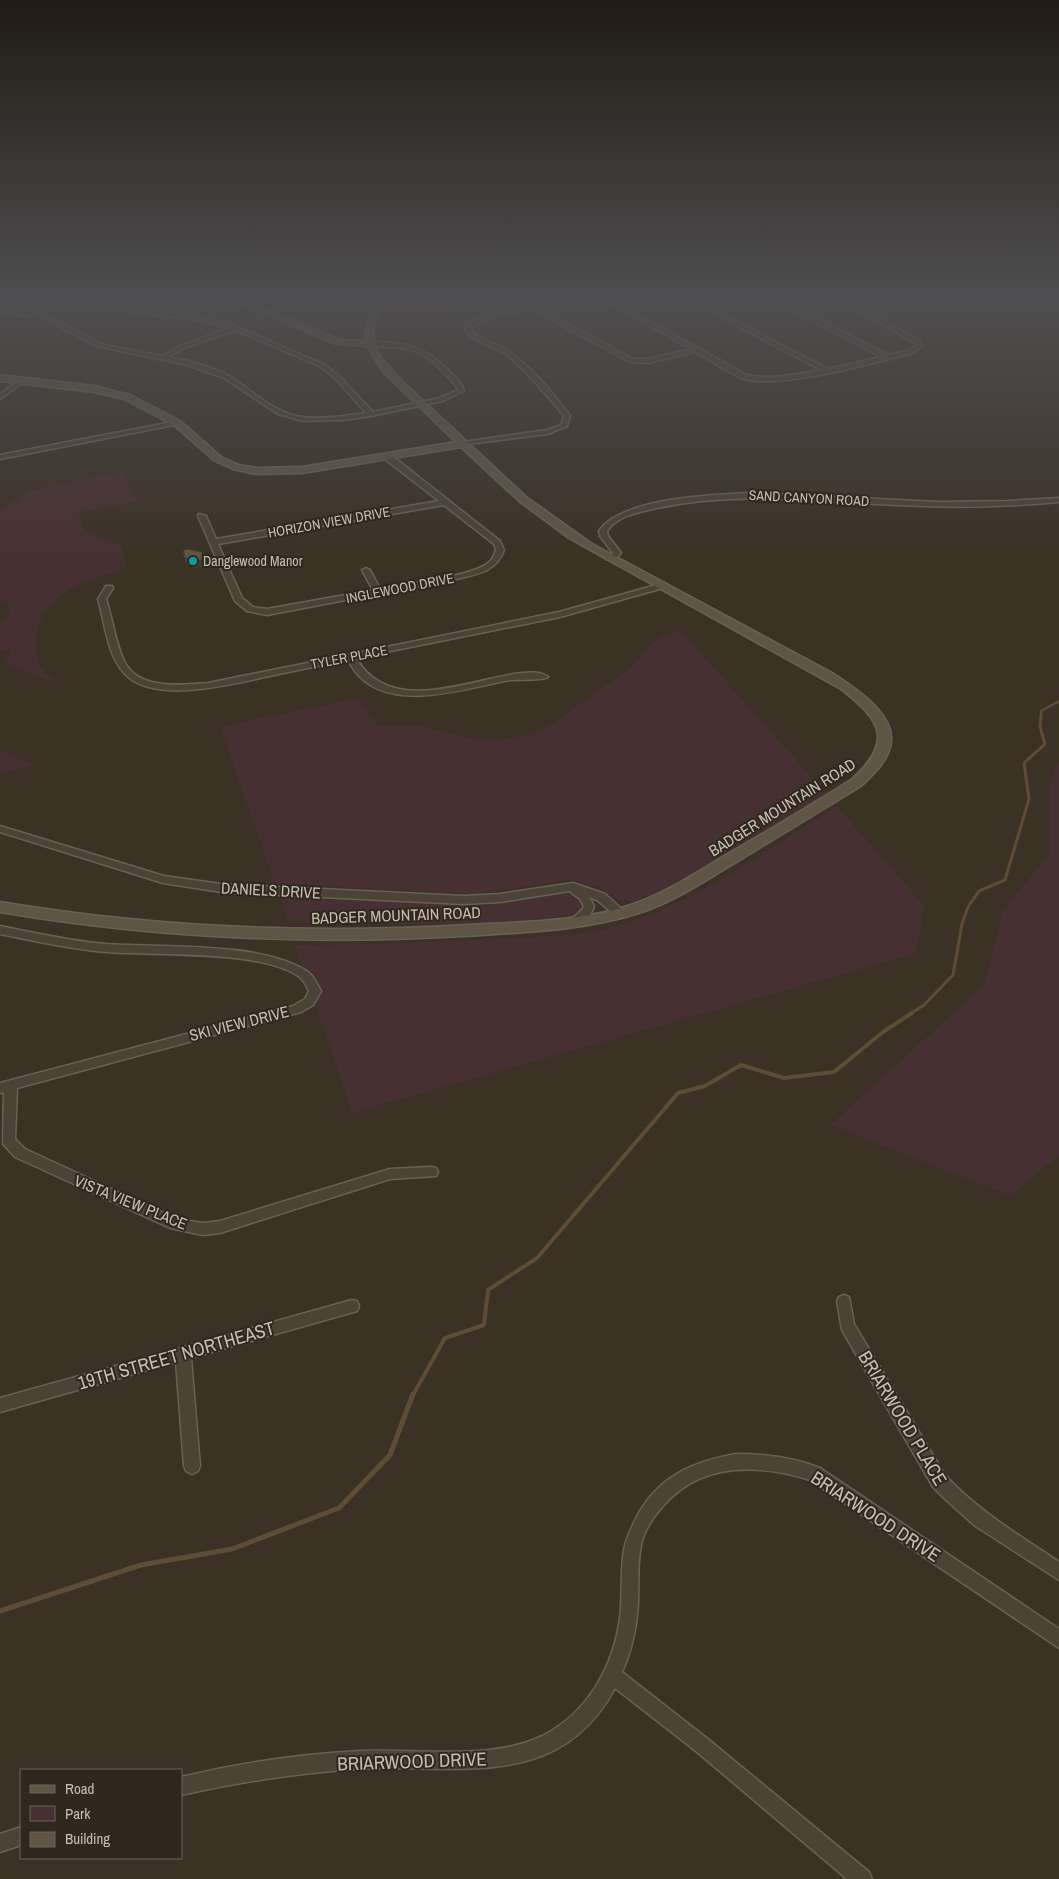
<svg xmlns="http://www.w3.org/2000/svg" width="1059" height="1879" font-family="'Archivo Narrow',sans-serif">
<style>
.green{fill:#473031}
.lines{fill:none;stroke-linecap:round;stroke-linejoin:round}
.stream-far3{stroke:#5e4c34;stroke-width:2.5}
.stream-far2{stroke:#5e4c34;stroke-width:3}
.stream-far1{stroke:#5e4c34;stroke-width:4}
.stream{stroke:#5e4c34;stroke-width:5}
.street-casing{stroke:#696155;stroke-width:3}
.secondary-casing{stroke:#696155;stroke-width:3}
.street{fill:#4c4337;fill-rule:evenodd}
.secondary{fill:#5e5545;fill-rule:evenodd}
.wall{fill:#53493b}
.shaded-wall{fill:#433c30}
.building{fill:#605545;stroke:#433c30}
.culture-dot{fill:#0f9aa8;stroke:#30281c;stroke-width:2}
.labels{text-anchor:middle;dominant-baseline:central;stroke-width:4;stroke-linejoin:round;paint-order:stroke}
.far-street-label{font-size:14px;fill:#c7bfb3;stroke:#30281c}
.far-poi-label{font-size:14px;fill:#c7bfb3;stroke:#30281c;text-anchor:start}
.street-label{font-size:16px;fill:#c7bfb3;stroke:#30281c}
.near-street-label{font-size:19px;fill:#c7bfb3;stroke:#30281c}
</style>
<rect width="100%" height="100%" fill="#3b3124"/>
<!-- green -->
<g class="green">
<polygon points="398,297 504,297 409,320 374,319"/>
<path d="M121,472L139,501L79,512L85,530L122,547L127,567C118,574 105,574 95,578C62,592 40,603 36,641C34,663 40,670 58,681L43,679L4,663L3,661L12,653L8,649L0,650V627L11,610L7,604L0,601V509L30,491Z"/>
<polygon points="681,631 827,794 696,872 649,896 631,902 619,900 597,886 570,880 475,894 275,884 220,727 358,698 378,726 414,725 486,741 528,735 555,722 633,666 646,648 660,637"/>
<polygon points="0,750 34,766 0,773"/>
<polygon points="1059,762 1059,1155 1011,1196 830,1125 984,985 1003,910 1049,854 1049,785"/>
<path d="M837,806L924,905L922,925L914,954L352,1113L295,945C366,945 436,942 507,938C546,936 588,936 626,923C700,899 771,847 837,806Z"/>
<path d="M561,893C572,894 585,896 582,909C562,929 330,924 288,923L279,897L482,906Z"/>
</g>
<g class="lines">
<!-- stream-far3 -->
<polyline class="stream-far3" points="1041,716 1041,711 1059,701"/>
<!-- stream-far2 -->
<polyline class="stream-far2" points="910,1014 924,1005 953,975 962,924 968,907 979,891 1005,880 1029,799 1024,763 1045,744 1040,727 1041,715"/>
<!-- stream-far1 -->
<polyline class="stream-far1" points="413,1395 445,1338 484,1325 488,1290 537,1258 678,1093 705,1086 741,1065 784,1078 834,1072 883,1032 912,1013"/>
<!-- stream -->
<polyline class="stream" points="0,1611 141,1565 232,1549 339,1508 390,1455 413,1394"/>
<defs>
<g id="street">
<path d="M566,297H576L537,307L633,359H648L691,349L598,297H605L747,375C771,380 797,374 821,370L682,297H689L828,369L881,357L768,297H775L888,355L908,351L916,346L915,343L834,297H841L920,341L922,347L912,353C877,362 774,391 742,378C726,372 711,360 695,352L648,363L630,362L531,309C518,312 476,318 471,330C480,342 496,342 508,351C532,367 553,393 570,416L567,426L548,434L461,445L459,444L463,442L547,430L561,425L564,416C546,395 529,373 508,356C494,345 475,345 465,330L468,324L479,318Z"/>
<path d="M117,307L186,315L195,307H199V309L192,316L233,325L325,365L339,376L373,412L439,398L458,390C455,383 449,378 443,372C415,342 401,350 366,345V343L368,342C404,342 425,345 450,372C456,378 462,383 464,391L443,401L371,416L343,420L303,421L278,414L224,378L187,365L97,346L39,316L0,314V310L42,313L101,344L162,356L180,346L230,328L204,321L115,310L114,309ZM236,330L321,367L335,378L366,413C340,416 307,423 282,411C264,403 248,388 231,377C213,366 189,361 168,357L184,348Z"/>
<polygon points="21,379 26,380 0,399 0,394"/>
<polygon points="177,421 180,423 179,424 0,459 0,455"/>
<path d="M385,455H391L500,541L504,550C497,570 480,574 461,578L267,615L247,611L235,601L198,516L199,514L206,516L216,539L439,501L385,459ZM444,505L494,544L496,550C494,555 493,560 488,563C471,577 404,584 380,589L370,570L366,568L362,570L373,590L267,609L253,607L242,598L218,544Z"/>
<path d="M749,493L939,502L1008,501L1059,498V502C1014,506 968,508 922,506C834,504 745,489 657,508C640,512 618,515 607,531L608,536L621,553L613,561L606,559L613,553L600,536L599,531C622,498 710,495 749,493Z"/>
<path d="M660,584H663V588L560,617L356,658C362,668 369,676 380,682C416,703 476,680 514,674C524,673 540,670 548,677C543,681 519,679 510,680C467,688 395,713 359,676C354,671 351,665 348,660C321,665 295,671 269,676C233,684 154,705 125,674C107,655 105,623 98,599L106,586H112L113,588L106,599C113,620 115,643 125,663C140,690 182,685 208,683L559,612Z"/>
<path d="M0,826L164,876L221,884L464,896L500,894L573,883L605,894L626,913L620,917L616,916L597,900L589,897L594,906C591,916 581,929 569,926L567,923C572,916 580,915 584,906L580,899L569,891L500,902L464,904L221,892L163,883L0,832Z"/>
<path d="M0,926C35,933 70,941 106,944C161,948 262,941 308,972C314,976 317,985 321,991L313,1005L301,1012L17,1088L15,1139L25,1149L177,1219L203,1223L220,1221L390,1169L431,1167L436,1168L438,1172L436,1176L390,1179L220,1233L203,1235L170,1228L15,1157L3,1144L4,1092L0,1093V1083L293,1006L305,999L309,991C307,987 304,981 301,978C264,949 153,956 106,952C70,949 35,941 0,934Z"/>
<path d="M844,1295L849,1297L854,1324L945,1475C978,1511 1019,1535 1059,1562V1580L974,1525L946,1500L933,1487L842,1330L837,1301L839,1297Z"/>
<polygon points="352,1300 357,1301 359,1306 357,1311 191,1358 200,1466 198,1471 192,1474 186,1471 184,1466 176,1362 0,1412 0,1398"/>
<path d="M736,1454C765,1454 792,1457 820,1468L1059,1629V1648L810,1480C758,1464 701,1462 663,1506C653,1517 644,1531 641,1545C637,1564 639,1583 638,1602C637,1626 632,1650 622,1672L709,1740L869,1872L872,1879H847L697,1752L615,1688C558,1794 455,1763 357,1769C298,1773 239,1782 181,1795V1777C240,1763 300,1754 360,1751C420,1748 501,1763 553,1730C592,1705 614,1663 620,1618C623,1595 620,1572 624,1550C626,1538 631,1529 636,1518C658,1477 691,1462 736,1454Z"/>
<polygon points="21,1827 21,1845 0,1852 0,1834"/>
</g>
<path id="secondary" d="M227,297H237L340,340L366,341C364,322 373,311 386,297H394L379,314L373,329L374,344L380,357L403,382L526,497L592,544L832,673C856,689 904,718 888,753C882,767 871,776 861,786C819,812 776,838 733,864C704,881 675,901 642,912C584,931 523,932 463,936C307,945 154,938 0,912V902C155,928 310,934 467,925C522,922 582,922 634,904C665,893 693,875 721,858C765,833 808,807 851,780C894,742 882,721 841,689L569,538L519,501L461,447L302,473L256,474L233,469L215,461L174,425L124,399L94,392L0,381V375L94,386L130,395L180,421L221,457L239,465L256,468L302,467L456,442L384,373L367,346L336,344Z"/>
</defs>
<!-- street casing -->
<use href="#street" class="street-casing"/>
<!-- secondary casing -->
<use href="#secondary" class="secondary-casing"/>
<!-- street -->
<use href="#street" class="street"/>
<!-- secondary -->
<use href="#secondary" class="secondary"/>
</g>
<!-- wall -->
<polygon class="wall" points="183,551 203,558 203,566 193,568 192,564 187,565 184,557"/>
<!-- shaded-wall -->
<g class="shaded-wall">
<polygon points="202,552 203,566 193,568 192,562"/>
<polygon points="191,558 192,564 187,565 186,559"/>
</g>
<!-- building -->
<polygon class="building" points="187,549 202,552 202,560 192,562 191,558 186,559 183,551"/>
<!-- sky -->
<linearGradient id="sky" x2="0" y2="1"><stop stop-color="#201b14"/><stop offset="0.53" stop-color="#4f4e50"/><stop offset="1" stop-color="#4f4e50" stop-opacity="0"/></linearGradient>
<rect width="1059" height="560" fill="url(#sky)"/>
<!-- markers -->
<circle class="culture-dot" cx="193" cy="561" r="5"/>
<g class="labels">
<!-- far-street labels -->
<g class="far-street-label">
<text transform="translate(809 498) rotate(3)">SAND CANYON ROAD</text>
<text transform="translate(329 522) rotate(-10)">HORIZON VIEW DRIVE</text>
<text transform="translate(400 588) rotate(-11)">INGLEWOOD DRIVE</text>
<text transform="translate(349 657) rotate(-11)">TYLER PLACE</text>
</g>
<!-- far-poi labels -->
<g class="far-poi-label">
<text x="203" y="561">Danglewood Manor</text>
</g>
<!-- street labels -->
<g class="street-label">
<text transform="translate(782 807) rotate(-32)">BADGER MOUNTAIN ROAD</text>
<text transform="translate(271 890) rotate(3)">DANIELS DRIVE</text>
<text transform="translate(396 915) rotate(-2)">BADGER MOUNTAIN ROAD</text>
<text transform="translate(239 1023) rotate(-14)">SKI VIEW DRIVE</text>
<text transform="translate(131 1202) rotate(22)">VISTA VIEW PLACE</text>
</g>
<!-- near-street labels -->
<g class="near-street-label">
<text transform="translate(176 1355) rotate(-16)">19TH STREET NORTHEAST</text>
<text transform="translate(903 1418) rotate(59)">BRIARWOOD PLACE</text>
<text transform="translate(876 1516) rotate(33)">BRIARWOOD DRIVE</text>
<text transform="translate(412 1761) rotate(-2)">BRIARWOOD DRIVE</text>
</g>
</g>
<!-- legend -->
<rect x="20" y="1769" width="162" height="90" fill="#30281c" stroke="#6c6458"/>
<rect x="30" y="1785" width="25" height="8" fill="#5e5545" stroke="#6c6458"/>
<text x="65" y="1794" font-size="15" fill="#c7bfb3">Road</text>
<rect x="30" y="1806" width="25" height="15" fill="#473031" stroke="#6c6458"/>
<text x="65" y="1819" font-size="15" fill="#c7bfb3">Park</text>
<rect x="30" y="1832" width="25" height="15" fill="#605545" stroke="#6c6458"/>
<text x="65" y="1844" font-size="15" fill="#c7bfb3">Building</text>
</svg>
